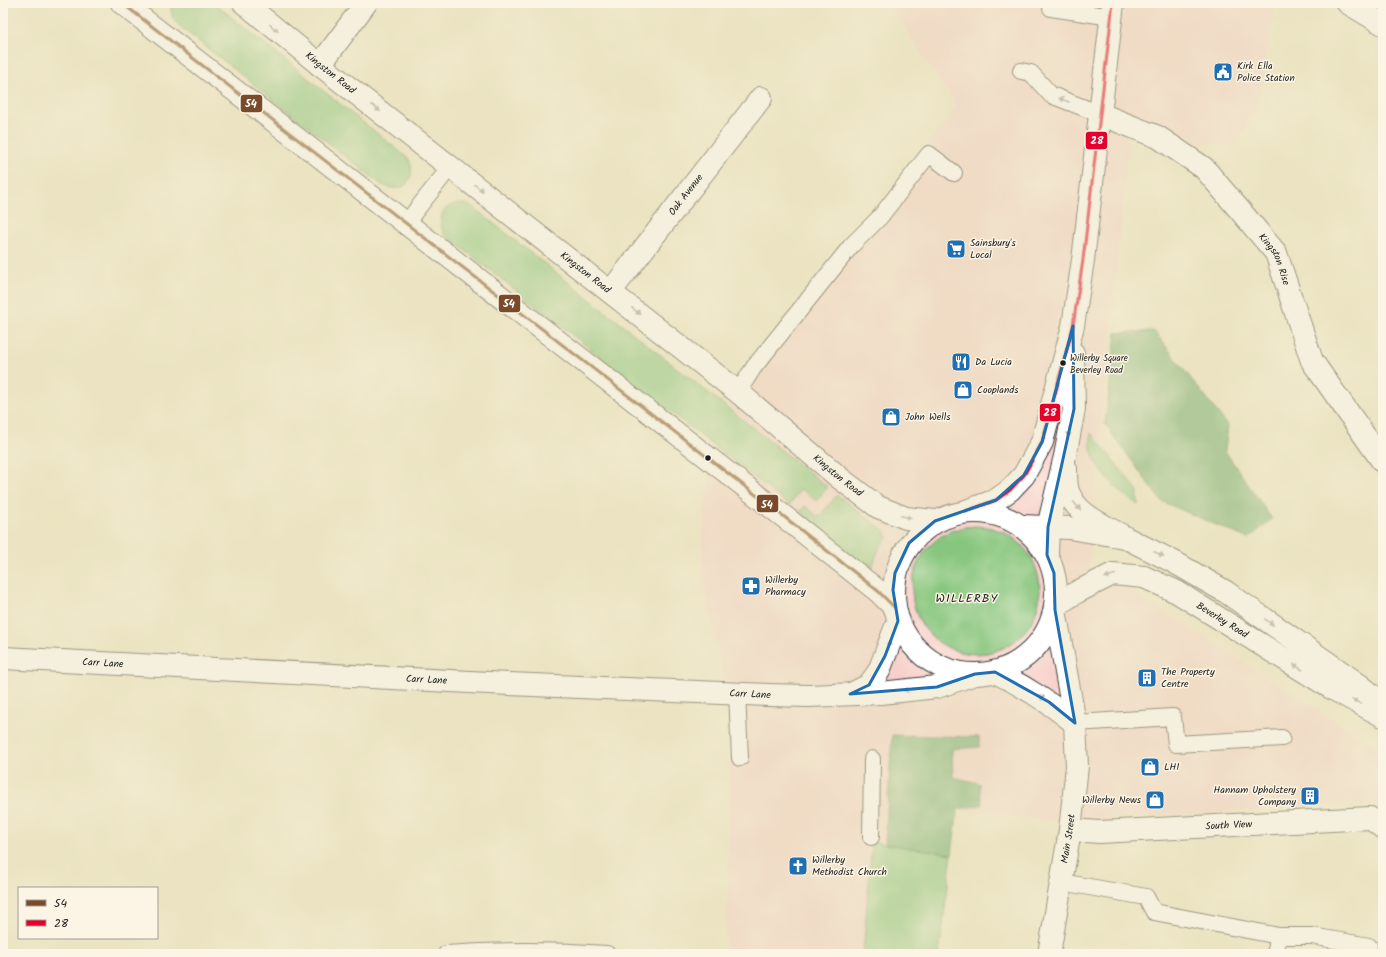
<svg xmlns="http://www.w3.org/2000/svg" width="1386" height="957" font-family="Kalam,sans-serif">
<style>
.built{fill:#f7d0cb}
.green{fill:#87c67e;stroke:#52714d}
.forest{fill:#6dab6d;stroke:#446444}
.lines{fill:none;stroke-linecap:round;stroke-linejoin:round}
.service-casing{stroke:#3b3a35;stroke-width:18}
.minor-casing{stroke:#3b3a35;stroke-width:24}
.tertiary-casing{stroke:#3b3a35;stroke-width:24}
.secondary-casing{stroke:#3b3a35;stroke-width:24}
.service{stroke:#fff;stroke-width:16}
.minor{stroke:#fff;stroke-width:22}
.tertiary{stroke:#fff;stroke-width:22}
.secondary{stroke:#fff;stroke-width:22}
.bus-1-casing{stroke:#fcf5e5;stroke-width:6}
.bus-2-casing{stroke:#fcf5e5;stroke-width:6}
.bus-1{stroke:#7a4b2a;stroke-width:3}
.bus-2{stroke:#e4002b;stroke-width:3}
.oneway{fill:#999}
.marked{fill:none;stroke:#1f6fb2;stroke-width:3;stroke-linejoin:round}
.bus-dot{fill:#1c1c1c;stroke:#fcf5e5;stroke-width:1.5}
.labels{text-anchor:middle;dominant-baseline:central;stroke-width:3;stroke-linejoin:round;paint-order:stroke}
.bus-label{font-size:9px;fill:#1c1c1c;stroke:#fcf5e5;text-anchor:start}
.poi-label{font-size:10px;fill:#1c1c1c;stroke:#fcf5e5;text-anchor:start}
.street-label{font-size:10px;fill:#1c1c1c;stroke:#fcf5e5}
.quarter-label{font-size:12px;letter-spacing:1px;fill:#1c1c1c;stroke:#fcf5e5}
.line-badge{stroke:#fcf5e5;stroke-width:1.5}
.badge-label{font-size:11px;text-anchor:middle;font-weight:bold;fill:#fff}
</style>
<rect width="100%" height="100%" fill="#fcf5e5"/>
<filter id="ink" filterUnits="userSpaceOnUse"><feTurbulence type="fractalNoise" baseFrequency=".025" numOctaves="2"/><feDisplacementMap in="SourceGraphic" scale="8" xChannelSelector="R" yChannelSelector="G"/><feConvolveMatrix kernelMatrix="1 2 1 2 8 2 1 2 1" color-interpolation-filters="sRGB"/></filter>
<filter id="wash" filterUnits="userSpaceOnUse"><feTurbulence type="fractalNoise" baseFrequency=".012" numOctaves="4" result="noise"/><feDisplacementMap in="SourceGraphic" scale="16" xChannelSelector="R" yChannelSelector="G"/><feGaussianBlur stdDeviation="0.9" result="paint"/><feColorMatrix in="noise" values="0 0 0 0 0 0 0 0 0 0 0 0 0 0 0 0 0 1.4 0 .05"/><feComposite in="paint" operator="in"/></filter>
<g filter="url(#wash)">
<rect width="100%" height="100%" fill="#ebe3c1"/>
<!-- built -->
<polygon class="built" points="888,3 1253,3 1274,10 1258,107 1235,146 1129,137 1089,564 1383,751 1383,802 1116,819 1102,828 958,809 939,954 726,953 731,712 701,571 706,500 717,426 956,106"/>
<!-- green -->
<g class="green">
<path d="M172,3H214L409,159C415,172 410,191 392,188C389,188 385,186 382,185L178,25C172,18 170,12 172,3Z"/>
<path d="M458,203L467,204L474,208L828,487L816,501L801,489L789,505L444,234C437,218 441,207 458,203Z"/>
<path d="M1091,433L1138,491V505C1119,492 1097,472 1091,449C1090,444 1091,438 1091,433Z"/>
<polygon points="837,495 885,531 888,538 880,546 873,565 861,563 799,513 805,506 819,517"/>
<circle cx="976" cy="590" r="64"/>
<polygon points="872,842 952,854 939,954 863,954"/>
</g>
<!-- forest -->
<g class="forest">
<polygon points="1154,331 1228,426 1225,451 1272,519 1248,539 1161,501 1105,424 1116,333"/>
<polygon points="892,735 979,737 980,747 952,749 953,777 979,783 982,805 958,809 952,854 885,844"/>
</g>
</g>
<g filter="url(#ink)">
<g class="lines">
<defs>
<g id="service">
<polyline points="1051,8 1112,17"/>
<polyline points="1021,71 1031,73 1051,95 1100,114"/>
<polyline points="406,223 451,166"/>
<polyline points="738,392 754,367 851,246 880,217 929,154 954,173"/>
<polyline points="737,693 740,758"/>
<polyline points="1075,723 1173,717 1176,744 1282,738"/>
<polyline points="871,837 872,759"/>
<polyline points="1061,882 1146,897 1154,912 1279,936 1312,936 1369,946"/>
<path d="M446,954C499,950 553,950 607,954"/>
<polyline points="1275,954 1279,936"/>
</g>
<g id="minor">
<polyline points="1348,3 1383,24"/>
<polyline points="320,65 366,3"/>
<path id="s1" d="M1100,114L1158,137L1204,168L1276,253L1312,361L1383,462"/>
<path id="s2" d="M611,291L761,98"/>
<path d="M1066,469C1066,476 1066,485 1068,491C1076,515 1104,525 1123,536"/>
<polyline points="966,511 996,500 1010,490 1024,475 1042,442 1073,326 1083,260 1113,3"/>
<polyline points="1047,555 1048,527 1065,456 1074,409 1073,353"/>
<path d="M995,672C1026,687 1048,702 1075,723"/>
<path id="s3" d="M1070,830L1100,832L1370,818L1383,828"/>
<path id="s4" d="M1049,954L1070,830L1077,766L1075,723L1055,610"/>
</g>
<g id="tertiary">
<path id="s5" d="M3,658L509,684L768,695L809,696L881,693L937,687L975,674"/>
<polyline points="851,694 869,685 879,671 898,621"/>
</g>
<g id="secondary">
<polyline points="122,3 787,519 878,591 894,607"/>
<path id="s6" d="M244,3L320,65L738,392L841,479L878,507L906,518L935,521"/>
<circle cx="975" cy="593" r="81"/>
<polyline points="1022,526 1069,528 1124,537 1174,562 1226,592 1361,686 1383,704"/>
<path id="s7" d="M1055,606L1077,592L1113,574L1144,577L1177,592L1331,688L1383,716"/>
</g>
</defs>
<!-- service casing -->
<use href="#service" class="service-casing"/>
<!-- minor casing -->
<use href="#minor" class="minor-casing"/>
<!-- tertiary casing -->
<use href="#tertiary" class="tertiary-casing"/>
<!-- secondary casing -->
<use href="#secondary" class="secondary-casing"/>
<!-- service -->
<use href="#service" class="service"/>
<!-- minor -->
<use href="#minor" class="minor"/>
<!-- tertiary -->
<use href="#tertiary" class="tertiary"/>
<!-- secondary -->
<use href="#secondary" class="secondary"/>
<defs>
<polyline id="bus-1" points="122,3 787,519 878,591 894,607"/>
<polyline id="bus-2" points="966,511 996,500 1010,490 1024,475 1042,442 1073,326 1083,260 1113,3"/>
</defs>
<!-- bus-1 casing -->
<use href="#bus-1" class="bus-1-casing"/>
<!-- bus-2 casing -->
<use href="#bus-2" class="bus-2-casing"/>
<!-- bus-1 -->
<use href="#bus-1" class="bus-1"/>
<!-- bus-2 -->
<use href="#bus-2" class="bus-2"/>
</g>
<!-- one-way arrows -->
<defs><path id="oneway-solid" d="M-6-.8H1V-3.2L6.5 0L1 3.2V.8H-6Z"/></defs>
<g class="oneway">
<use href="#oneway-solid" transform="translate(274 28) rotate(39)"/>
<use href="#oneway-solid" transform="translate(1064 100) rotate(-159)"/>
<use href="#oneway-solid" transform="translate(376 108) rotate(38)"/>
<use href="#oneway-solid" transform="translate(479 188) rotate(38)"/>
<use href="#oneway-solid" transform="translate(636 311) rotate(38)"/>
<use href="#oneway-solid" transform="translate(1069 432) rotate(100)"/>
<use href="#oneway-solid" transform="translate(1077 506) rotate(50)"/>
<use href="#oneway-solid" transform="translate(906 517) rotate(14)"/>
<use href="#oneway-solid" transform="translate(1159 554) rotate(26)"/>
<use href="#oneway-solid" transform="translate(1110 576) rotate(163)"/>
<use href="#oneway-solid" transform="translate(1269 622) rotate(35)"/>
<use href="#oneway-solid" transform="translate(888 646) rotate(-69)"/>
<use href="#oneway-solid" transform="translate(1298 667) rotate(-147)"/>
<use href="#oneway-solid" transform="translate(909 690) rotate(174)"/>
<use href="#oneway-solid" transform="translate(1044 699) rotate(-148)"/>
<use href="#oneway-solid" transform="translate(1357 702) rotate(-152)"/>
</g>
</g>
<!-- marked area -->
<path d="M0 0H1386V957H0ZM1073,326L1074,409L1048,527L1047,555L1054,573L1055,610L1075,723L1049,702L995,672L975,674L937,687L850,694L869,685L885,656L898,621L893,590L895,573L909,543L935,521L996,500L1024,475L1042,442Z" fill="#ebe3c1" fill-opacity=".55" fill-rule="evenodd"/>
<path class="marked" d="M1073,326L1074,409L1048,527L1047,555L1054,573L1055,610L1075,723L1049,702L995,672L975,674L937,687L850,694L869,685L885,656L898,621L893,590L895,573L909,543L935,521L996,500L1024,475L1042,442Z"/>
<!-- icons -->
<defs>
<symbol id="civic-square" viewBox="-11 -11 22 22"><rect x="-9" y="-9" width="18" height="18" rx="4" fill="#1f6fb2" stroke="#fcf5e5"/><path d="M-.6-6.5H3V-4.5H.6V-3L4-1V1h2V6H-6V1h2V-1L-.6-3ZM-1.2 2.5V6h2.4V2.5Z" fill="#fff"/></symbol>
<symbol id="supermarket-square" viewBox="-11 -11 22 22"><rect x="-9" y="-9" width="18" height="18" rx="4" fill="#1f6fb2" stroke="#fcf5e5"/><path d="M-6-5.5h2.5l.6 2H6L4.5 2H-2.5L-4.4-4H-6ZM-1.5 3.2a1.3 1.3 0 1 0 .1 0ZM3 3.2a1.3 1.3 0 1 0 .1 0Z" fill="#fff"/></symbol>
<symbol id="restaurant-square" viewBox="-11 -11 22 22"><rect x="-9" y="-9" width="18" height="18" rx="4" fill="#1f6fb2" stroke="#fcf5e5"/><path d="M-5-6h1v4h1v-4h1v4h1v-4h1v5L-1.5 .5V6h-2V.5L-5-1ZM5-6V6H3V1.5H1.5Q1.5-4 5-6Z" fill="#fff"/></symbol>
<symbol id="shop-square" viewBox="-11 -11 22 22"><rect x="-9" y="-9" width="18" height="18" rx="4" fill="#1f6fb2" stroke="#fcf5e5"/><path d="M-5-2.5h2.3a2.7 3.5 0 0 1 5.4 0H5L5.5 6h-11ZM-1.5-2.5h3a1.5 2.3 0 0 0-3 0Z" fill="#fff"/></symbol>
<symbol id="pharmacy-square" viewBox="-11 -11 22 22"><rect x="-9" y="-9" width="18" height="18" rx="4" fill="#1f6fb2" stroke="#fcf5e5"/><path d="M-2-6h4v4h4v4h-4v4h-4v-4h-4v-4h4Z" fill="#fff"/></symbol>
<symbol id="building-square" viewBox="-11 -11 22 22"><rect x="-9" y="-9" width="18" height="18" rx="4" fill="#1f6fb2" stroke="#fcf5e5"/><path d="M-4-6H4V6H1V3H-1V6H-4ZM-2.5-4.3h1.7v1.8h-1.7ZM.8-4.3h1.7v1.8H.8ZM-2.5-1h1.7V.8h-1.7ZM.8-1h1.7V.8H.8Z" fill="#fff"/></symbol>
<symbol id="church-square" viewBox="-11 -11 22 22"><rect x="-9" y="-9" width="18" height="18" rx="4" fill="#1f6fb2" stroke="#fcf5e5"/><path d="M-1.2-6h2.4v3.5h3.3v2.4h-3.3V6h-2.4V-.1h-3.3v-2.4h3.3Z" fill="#fff"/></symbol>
</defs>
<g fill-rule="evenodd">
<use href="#civic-square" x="1212" y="61" width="22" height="22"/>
<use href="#supermarket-square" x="945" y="238" width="22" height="22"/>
<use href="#restaurant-square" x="950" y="351" width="22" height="22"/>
<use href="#shop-square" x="952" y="379" width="22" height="22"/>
<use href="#shop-square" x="880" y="406" width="22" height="22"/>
<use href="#pharmacy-square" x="740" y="575" width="22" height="22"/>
<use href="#building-square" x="1136" y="667" width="22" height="22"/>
<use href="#shop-square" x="1139" y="756" width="22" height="22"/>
<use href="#building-square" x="1299" y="785" width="22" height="22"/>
<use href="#shop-square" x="1144" y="789" width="22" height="22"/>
<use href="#church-square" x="787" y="855" width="22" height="22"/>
</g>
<!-- markers -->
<g class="bus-dot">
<circle cx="1063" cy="363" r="3.5"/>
<circle cx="708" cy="458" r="3.5"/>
</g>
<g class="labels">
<!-- bus labels -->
<g class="bus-label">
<text x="1070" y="358">Willerby Square<tspan x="1070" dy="12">Beverley Road</tspan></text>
</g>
<!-- poi labels -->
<g class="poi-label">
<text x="1237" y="66">Kirk Ella<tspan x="1237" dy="12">Police Station</tspan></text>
<text x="970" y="243">Sainsbury's<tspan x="970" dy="12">Local</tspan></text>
<text x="975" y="362">Da Lucia</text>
<text x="977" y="390">Cooplands</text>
<text x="905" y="417">John Wells</text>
<text x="765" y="580">Willerby<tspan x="765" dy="12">Pharmacy</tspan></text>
<text x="1161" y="672">The Property<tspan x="1161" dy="12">Centre</tspan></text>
<text x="1164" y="767">LH1</text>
<text x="1296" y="790" text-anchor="end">Hannam Upholstery<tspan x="1296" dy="12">Company</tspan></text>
<text x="1141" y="800" text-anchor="end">Willerby News</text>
<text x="812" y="860">Willerby<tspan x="812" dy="12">Methodist Church</tspan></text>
</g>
<!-- street labels -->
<g class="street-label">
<text stroke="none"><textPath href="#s6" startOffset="111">Kingston Road</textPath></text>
<text stroke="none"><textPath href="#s2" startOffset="122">Oak Avenue</textPath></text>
<text stroke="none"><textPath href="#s1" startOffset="234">Kingston Rise</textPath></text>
<text stroke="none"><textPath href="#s6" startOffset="435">Kingston Road</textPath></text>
<text stroke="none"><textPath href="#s6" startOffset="759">Kingston Road</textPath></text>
<text stroke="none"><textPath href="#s7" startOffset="187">Beverley Road</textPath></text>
<text stroke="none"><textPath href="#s5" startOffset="100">Carr Lane</textPath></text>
<text stroke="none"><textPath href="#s5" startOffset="424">Carr Lane</textPath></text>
<text stroke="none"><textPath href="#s5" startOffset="748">Carr Lane</textPath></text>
<text stroke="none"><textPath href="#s3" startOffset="159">South View</textPath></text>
<text stroke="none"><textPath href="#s4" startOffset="117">Main Street</textPath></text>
</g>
<!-- quarter labels -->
<g class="quarter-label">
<text x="967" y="598">WILLERBY</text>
</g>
</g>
<g class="line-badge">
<rect x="240" y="94" width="23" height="19" rx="4" fill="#7a4b2a"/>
<rect x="1085" y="131" width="23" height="19" rx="4" fill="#e4002b"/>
<rect x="498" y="294" width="23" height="19" rx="4" fill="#7a4b2a"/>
<rect x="1039" y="403" width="22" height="19" rx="4" fill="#e4002b"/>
<rect x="756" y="494" width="23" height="19" rx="4" fill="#7a4b2a"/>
</g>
<g class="badge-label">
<text x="251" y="107">54</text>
<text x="1097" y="144">28</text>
<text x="509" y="307">54</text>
<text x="1050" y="416">28</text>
<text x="767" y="508">54</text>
</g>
<!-- margin -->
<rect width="1386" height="957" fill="none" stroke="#fcf5e5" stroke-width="16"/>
<!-- legend -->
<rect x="18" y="887" width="140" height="52" fill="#fcf5e5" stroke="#a29e95"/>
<rect x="26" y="900" width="20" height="6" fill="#7a4b2a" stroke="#a29e95"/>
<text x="54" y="907" font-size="12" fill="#1c1c1c">54</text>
<rect x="26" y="920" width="20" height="6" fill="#e4002b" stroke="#a29e95"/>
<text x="54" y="927" font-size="12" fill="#1c1c1c">28</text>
</svg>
